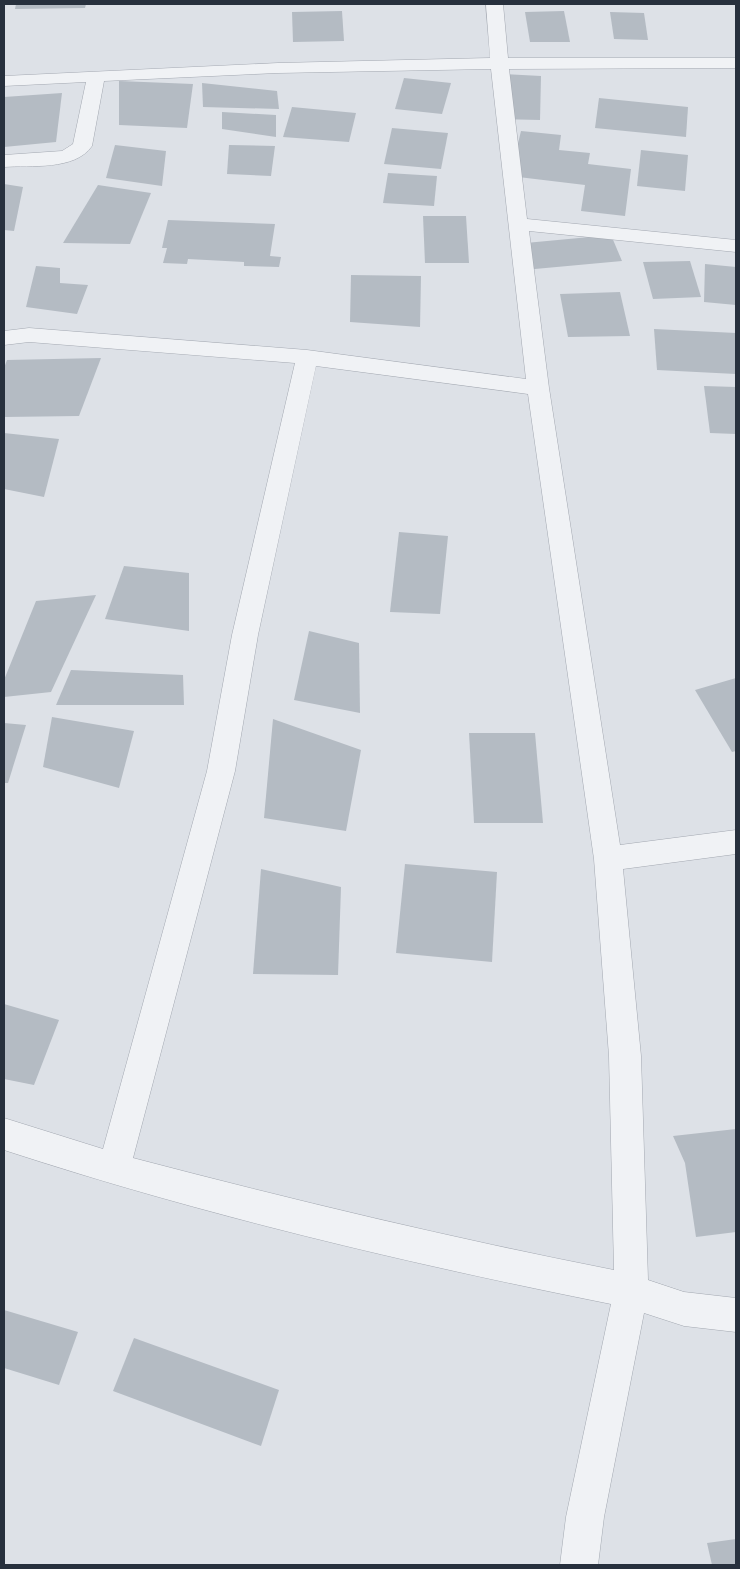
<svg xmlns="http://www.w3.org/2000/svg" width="740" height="1569" font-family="'Golos Text',sans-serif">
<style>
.building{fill:#b4bbc3}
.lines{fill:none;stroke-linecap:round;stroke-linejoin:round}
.street-casing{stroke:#a3a8b1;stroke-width:1}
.street{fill:#f0f2f5;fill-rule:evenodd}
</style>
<rect width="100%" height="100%" fill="#dde1e7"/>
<!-- building -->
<g class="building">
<polygon points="16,4 86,4 85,8 15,9"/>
<polygon points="342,11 344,41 293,42 292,12"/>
<polygon points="564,11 570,42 530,42 525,12"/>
<polygon points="610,12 644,13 648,40 614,39"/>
<polygon points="505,74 541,76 540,120 503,119"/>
<polygon points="404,78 451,83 442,114 395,109"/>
<polygon points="119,81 193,84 187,128 119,125"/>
<polygon points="202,83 277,91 279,109 203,107"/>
<polygon points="62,93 56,142 4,147 4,97"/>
<polygon points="599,98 688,107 686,137 595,128"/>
<polygon points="292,107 356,113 349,142 283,137"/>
<polygon points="222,112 276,115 276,137 222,129"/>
<polygon points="392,128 448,133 441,169 384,164"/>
<polygon points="521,131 561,135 559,150 590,153 588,164 631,169 625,216 581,211 585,185 510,176"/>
<polygon points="115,145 166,151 162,186 106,178"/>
<polygon points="229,145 275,146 271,176 227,174"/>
<polygon points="641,150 688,155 685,191 637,186"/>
<polygon points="388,173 437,176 434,206 383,203"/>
<polygon points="4,184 23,187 14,231 4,230"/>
<polygon points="98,185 151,193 130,244 63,243"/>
<polygon points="423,216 466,216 469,263 425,263"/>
<polygon points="168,220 275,224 270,256 281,257 279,267 244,266 244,262 188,259 187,264 163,263 167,248 162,248"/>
<polygon points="611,235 622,261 524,270 515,244"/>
<polygon points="690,261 701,297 653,299 643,262"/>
<polygon points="705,264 736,267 736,305 704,302"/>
<polygon points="36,266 60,268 60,283 88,285 77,314 26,307"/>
<polygon points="351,275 421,276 420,327 350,322"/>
<polygon points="620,292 630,336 568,337 560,294"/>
<polygon points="654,329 736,333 736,374 657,370"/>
<polygon points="101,358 79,416 4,417 4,368 7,360"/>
<polygon points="704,386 736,387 736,434 710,433"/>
<polygon points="4,433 59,439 44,497 4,489"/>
<polygon points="399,532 448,536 440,614 390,612"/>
<polygon points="124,566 189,573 189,631 105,619"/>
<polygon points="96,595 51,692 4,697 4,680 36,601"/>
<polygon points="309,631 359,643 360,713 294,700"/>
<polygon points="71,670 183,675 184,705 56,705"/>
<polygon points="736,678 736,751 732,752 695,690"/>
<polygon points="52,717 134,731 119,788 43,767"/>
<polygon points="273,719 361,750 346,831 264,818"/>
<polygon points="4,723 26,725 8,783 4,783"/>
<polygon points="469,733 535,733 543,823 474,823"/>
<polygon points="405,864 497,872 492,962 396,953"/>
<polygon points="261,869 341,887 338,975 253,974"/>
<polygon points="4,1004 59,1020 34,1085 4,1079"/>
<polygon points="736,1129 736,1232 696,1237 685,1163 673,1136"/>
<polygon points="4,1310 78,1332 59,1385 4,1368"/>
<polygon points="134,1338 279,1390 261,1446 113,1391"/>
<polygon points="736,1539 736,1565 712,1565 707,1543"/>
</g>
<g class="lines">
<defs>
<path id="street" d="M486,4H503L508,58H736V68L509,69L527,219L736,240V252L529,231L549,388L620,845L736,830V854L623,869L641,1056L648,1280L684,1292L736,1298V1332L684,1326L644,1313L604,1517L598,1565H560L566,1517L611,1304C406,1263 203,1215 4,1150V1118L103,1149L207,771L232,635L295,363L29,342L4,345V331L29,328L307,350L526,379L491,69L278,73L104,81L92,146C75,171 30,165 4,167V155L62,151L73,144L86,82L4,86V76L278,63L490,58ZM316,366L528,394L594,859L609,1056L614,1270C451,1238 293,1200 133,1158L235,771L258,635Z"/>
</defs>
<!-- street casing -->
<use href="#street" class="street-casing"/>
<!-- street -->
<use href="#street" class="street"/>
</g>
<!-- border -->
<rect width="740" height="1569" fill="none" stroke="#27303d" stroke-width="10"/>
</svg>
